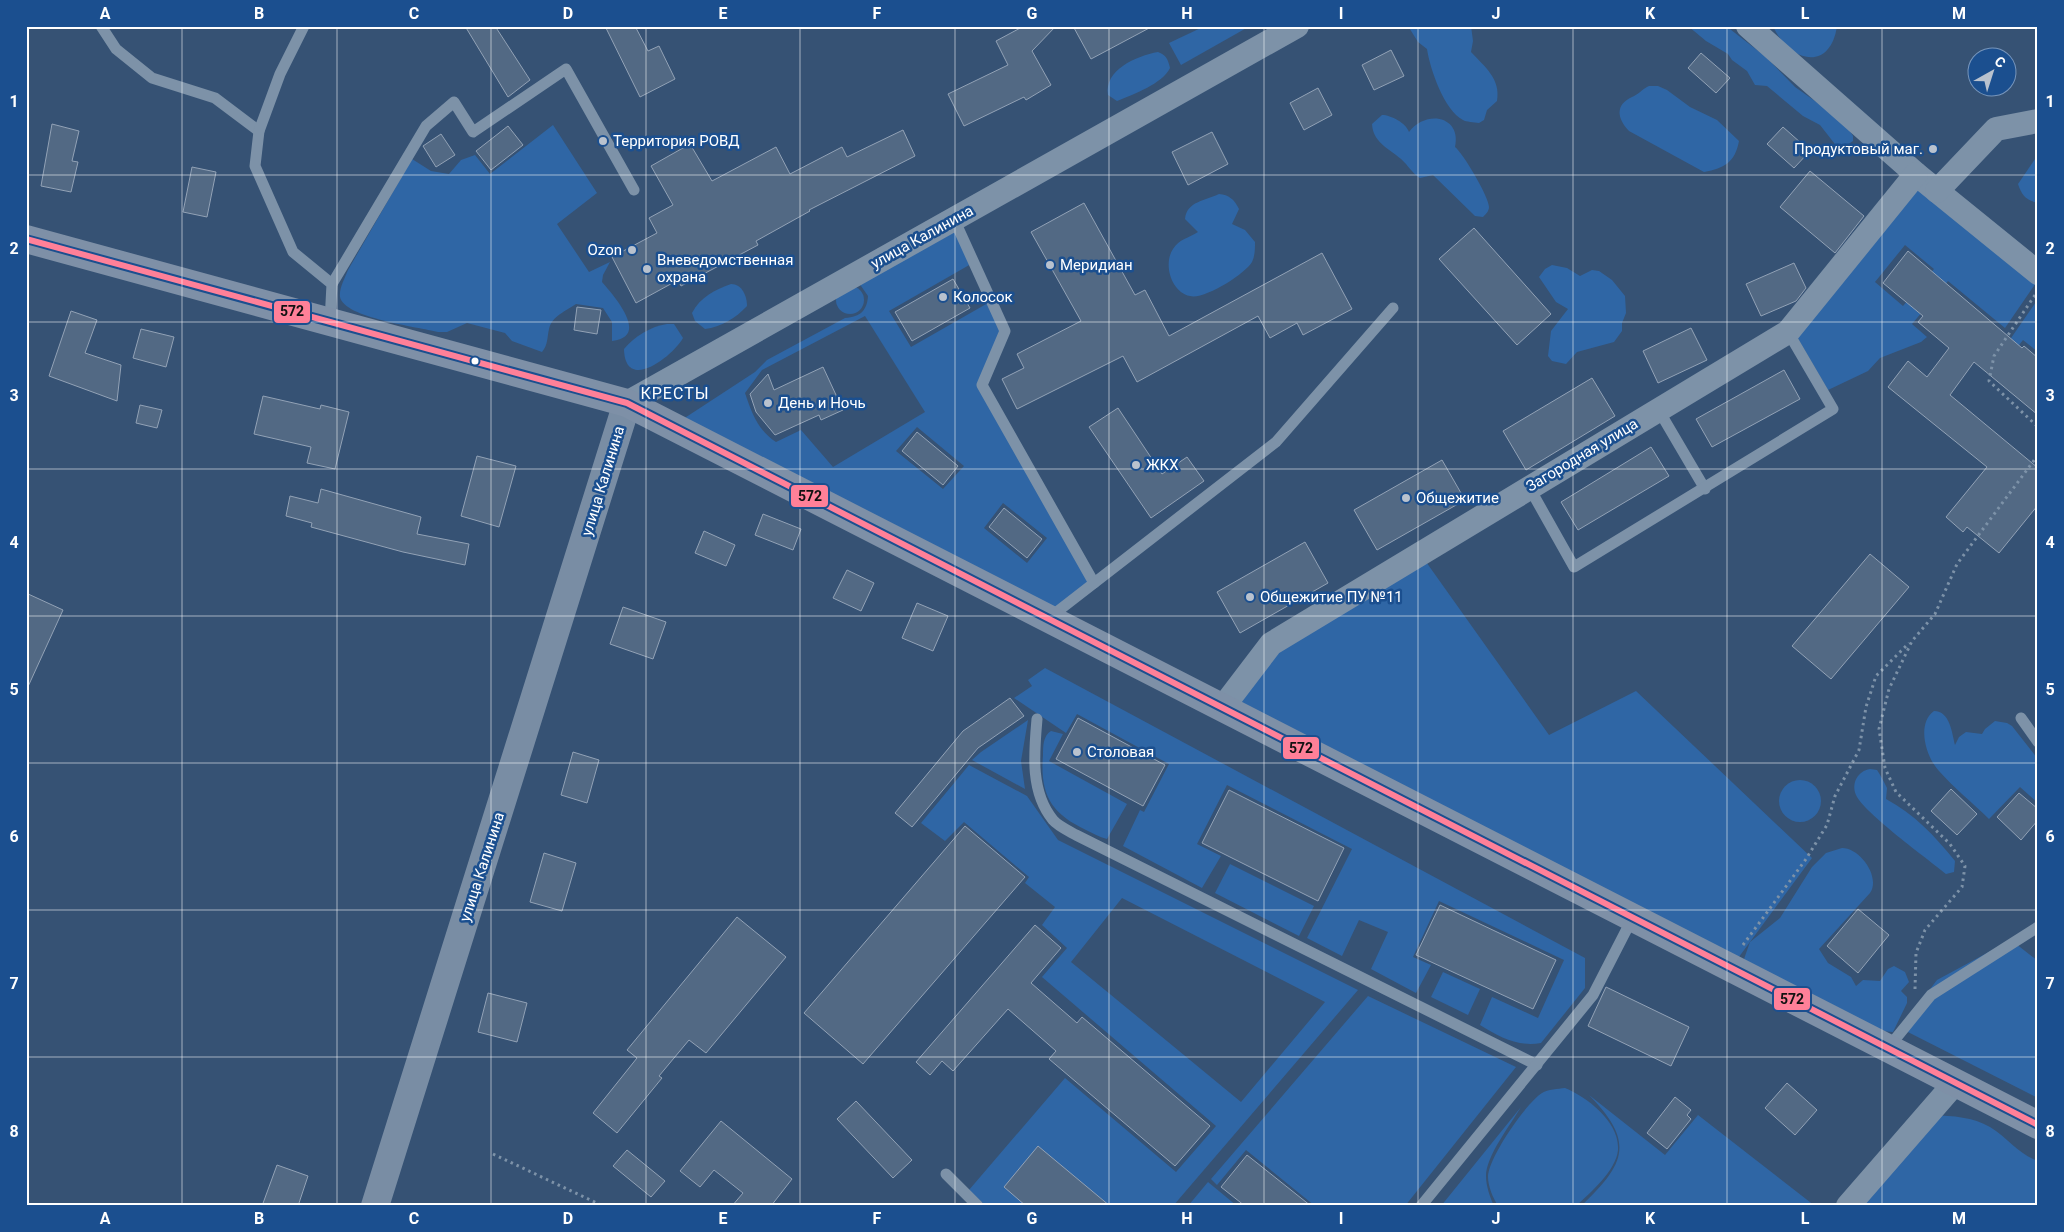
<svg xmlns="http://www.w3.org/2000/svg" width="2064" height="1232" font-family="Roboto,sans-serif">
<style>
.green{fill:#2f66a5;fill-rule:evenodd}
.building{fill:#526984;stroke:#92a2b6}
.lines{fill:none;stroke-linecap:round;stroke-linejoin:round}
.path{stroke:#7d92a8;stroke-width:3;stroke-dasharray:2.5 4;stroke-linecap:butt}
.service{stroke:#7d92a8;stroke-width:11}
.minor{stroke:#7d92a8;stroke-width:24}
.secondary{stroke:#798da4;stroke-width:28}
.trunk{stroke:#7e90a7;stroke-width:28}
.bus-1-casing{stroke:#1b4f8f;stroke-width:10}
.bus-1{stroke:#ff8098;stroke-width:6}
.grid{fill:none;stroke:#fff;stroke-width:1;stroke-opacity:0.55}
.poi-dot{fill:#b9c2ce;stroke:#1b4f8f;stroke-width:2}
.bus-dot{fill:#fff;stroke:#1b4f8f;stroke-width:2}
.labels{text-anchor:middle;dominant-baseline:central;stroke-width:5;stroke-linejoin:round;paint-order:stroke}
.poi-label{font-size:15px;fill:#fff;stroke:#1b4f8f;text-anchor:start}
.street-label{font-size:15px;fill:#fff;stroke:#1b4f8f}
.neighbourhood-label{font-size:16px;letter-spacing:1px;fill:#fff;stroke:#1b4f8f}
.line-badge{stroke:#1b4f8f;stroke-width:2}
.pale-badge-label{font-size:14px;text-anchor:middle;font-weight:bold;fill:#111}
.neatline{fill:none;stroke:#fff;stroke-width:2}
.grid-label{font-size:16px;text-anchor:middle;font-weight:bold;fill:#fff}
</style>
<rect width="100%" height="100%" fill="#365274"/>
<!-- green -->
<g class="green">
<polygon points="1205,26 1250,26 1181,65 1169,43"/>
<path d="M1408,26H1471L1473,41L1471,52C1485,67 1501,79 1497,101L1487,110L1484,120L1479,123C1474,122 1466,122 1463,120C1444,110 1430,69 1427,49L1418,42Z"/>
<polygon points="1688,26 1726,26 1766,57 1795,87 1825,108 1848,128 1853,136 1853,141 1841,149 1838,148 1820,125 1803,116 1767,86 1755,85 1747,71 1732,60 1728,54 1706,41"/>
<path d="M1773,26H1837C1830,73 1789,62 1773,26Z"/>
<path d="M1158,52C1166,55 1168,59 1170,68C1162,84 1134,94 1117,101L1108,95C1104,70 1136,56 1158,52Z"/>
<path d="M1649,86H1658L1667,90L1690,107L1717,120L1739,141C1735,162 1725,168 1704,172L1629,131C1617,118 1615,105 1632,97C1638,95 1642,89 1649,86Z"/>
<path d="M1382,115C1391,115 1406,123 1409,132C1426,109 1462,116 1455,147C1463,153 1489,197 1489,207C1489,211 1486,214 1483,217L1475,216L1433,175L1420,178C1414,174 1411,170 1406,164C1394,150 1373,145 1372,124Z"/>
<path d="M553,125L597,193L557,224L589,272L610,262L603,275L602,282C615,297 650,337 612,341V322L603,308L576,304C566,311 552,316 549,329C547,338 548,345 542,352L512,341L505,333L467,323L447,332H438C419,327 344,318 340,297C339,288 345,278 348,270L412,159L431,171L449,174L461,160L475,155L490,174Z"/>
<path d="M2035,159H2038V203C2026,200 2022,196 2018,184Z"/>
<path d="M1917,182L2038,280L2005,328L1948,281L1912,324L1927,337L1921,342L1880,358L1868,371L1828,390L1794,332ZM1905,245L1934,269L1903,306L1875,282Z"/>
<path d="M1219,194C1229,195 1234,199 1239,209L1232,224L1245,230L1255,242C1255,248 1255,256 1252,262C1245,274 1204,300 1190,296C1171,292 1163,264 1173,249C1179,239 1189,238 1198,232L1185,219C1187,201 1205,201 1219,194Z"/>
<path d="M951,225L971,264L889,311L911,347L988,303L1000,330L979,383L1089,582L1049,614L677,423L755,372L767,360L845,318C861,317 867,310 868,296L859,283ZM865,316L925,412L833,467L801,430L776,442C758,431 751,411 745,393L762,370ZM917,427L964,466L943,489L896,451ZM1003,503L1047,538L1027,563L984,528Z"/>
<polygon points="1552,265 1567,268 1580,276 1592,270 1599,271 1612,280 1625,296 1626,313 1622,323 1622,331 1614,342 1577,352 1566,364 1552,361 1548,356 1551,331 1568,309 1556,302 1539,277 1545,269"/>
<path d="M731,284C742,284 747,296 747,306C736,318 721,327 705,329L695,321L692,313C700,297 715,290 731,284Z"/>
<circle cx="850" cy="300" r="14"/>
<polygon points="2038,299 2038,352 2023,340 1995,376 1998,357"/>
<path d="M667,324H674L683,338C672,357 625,393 624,349C634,337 651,326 667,324Z"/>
<polygon points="1424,559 1549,735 1636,691 1812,858 1733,965 1229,706 1273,647"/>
<path d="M1045,668L1585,958V988L1541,1043C1517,1047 1500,1037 1480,1025L1492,997L1538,1018L1564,960L1439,901L1413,957L1431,965L1416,993L1371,969L1388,932L1359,920L1342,956L1307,938L1352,849L1227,785L1197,844L1221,856L1202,888L1123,846L1140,810L1144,812L1169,764L1077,714L1066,733L1014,698L1032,686L1028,680Z"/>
<path d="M1934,711C1950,711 1952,733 1955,745L1959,737L1966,732L1982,734L1985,729L1995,721L2007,723L2012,726L2038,759V803L2020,787L1989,819C1973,803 1954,788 1939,771C1926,757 1916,724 1934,711Z"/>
<polygon points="1028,720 1021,761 1025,789 972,760 981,752"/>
<path d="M1051,731L1063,734L1049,761L1127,804L1107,839C1099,837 1093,833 1086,830C1050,813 1040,794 1043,755C1043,746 1043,736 1051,731Z"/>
<path d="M969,765L1027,796L1058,840L1358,990L1173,1206H986L969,1190L1065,1078L1176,1172L1216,1126L1042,977L1067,948L1042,925L1055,907L1025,883L1029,877L964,822L945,841L921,823ZM1122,898L1325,1002L1241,1102L1071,962Z"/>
<path d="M1870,769L1877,770C1881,776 1884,782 1887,788L1886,799C1914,814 1935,836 1955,861L1954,872L1946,874C1928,859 1864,813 1856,795C1851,783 1858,771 1870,769Z"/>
<circle cx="1800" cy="801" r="21"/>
<path d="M1842,848C1860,848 1881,877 1870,893L1819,949L1828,963L1851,977L1856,986L1863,980L1880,981L1888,969L1894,966L1905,972L1909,982L1901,991L1907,997V1003L1893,1032L1881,1031L1747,965L1744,959L1750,942L1780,918L1812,867L1826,853Z"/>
<polygon points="1230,864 1314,906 1299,936 1215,893"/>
<polygon points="2011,940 2038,961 2038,1098 1900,1028 1937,980"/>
<polygon points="1443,972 1480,989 1468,1015 1431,997"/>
<polygon points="1368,996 1516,1067 1405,1206 1315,1206 1246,1150 1217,1185 1211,1179"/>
<path d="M1565,1088C1587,1097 1620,1122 1618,1150C1616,1171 1590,1193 1576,1206H1498C1493,1198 1488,1186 1488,1177C1488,1158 1526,1103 1542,1093C1548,1089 1558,1089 1565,1088Z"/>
<path d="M1589,1095L1665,1155L1698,1115L1815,1206H1581C1626,1163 1635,1142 1589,1095Z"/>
<path d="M1521,1107C1511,1124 1486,1156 1486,1176C1486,1186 1490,1197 1494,1206H1441Z"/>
<path d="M1933,1115C1953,1116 1973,1117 1990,1127C2008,1138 2018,1154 2038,1161V1206H1853Z"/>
<polygon points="1208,1182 1237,1206 1188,1206"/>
</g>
<!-- building -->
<g class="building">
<polygon points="465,26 495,26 530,80 508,97"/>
<polygon points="605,26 635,26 648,51 659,46 675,79 640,97"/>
<polygon points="1024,26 1056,26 1032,51 1051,85 1026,100 1024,97 964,126 948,94 1008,65 996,41"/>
<polygon points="1073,26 1153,26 1091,59"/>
<polygon points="1391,50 1404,76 1374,90 1362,65"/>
<polygon points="1701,53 1730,78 1716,93 1688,68"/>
<polygon points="1318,88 1332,115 1304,130 1290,103"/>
<polygon points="52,124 79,131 72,161 78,162 71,192 41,186"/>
<polygon points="508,126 523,145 491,170 476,151"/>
<polygon points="1783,127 1810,151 1794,168 1767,144"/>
<polygon points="903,130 915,156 809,210 810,211 756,241 758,245 681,286 678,280 636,303 612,257 657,233 649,218 673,205 651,166 690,144 712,181 776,147 790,174 842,147 847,157"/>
<polygon points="1212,132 1228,164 1188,185 1172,152"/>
<polygon points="441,134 455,155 436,167 423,146"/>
<polygon points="192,167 216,172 207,217 183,212"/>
<polygon points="1810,171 1864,216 1835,253 1780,207"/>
<polygon points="1084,203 1135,295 1145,290 1169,336 1322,253 1352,309 1303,335 1297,323 1270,338 1258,316 1137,382 1123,356 1017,409 1002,379 1024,368 1017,354 1081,321 1031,232"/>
<polygon points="1474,228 1551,314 1517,345 1439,259"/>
<polygon points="1908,251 2022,348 2024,346 2038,358 2038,415 1974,362 1950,395 2038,468 2038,505 1999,553 1967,527 1963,532 1946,517 1987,467 1888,387 1908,361 1927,377 1949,348 1918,322 1923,316 1883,283"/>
<polygon points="1794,263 1806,288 1796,301 1761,316 1746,284"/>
<polygon points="953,279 970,308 912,341 895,312"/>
<polygon points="577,307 601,310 597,334 574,330"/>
<polygon points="71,311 97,320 85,353 121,365 117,401 49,376"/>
<polygon points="1691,328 1707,360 1658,383 1643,351"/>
<polygon points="141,329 174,337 166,367 133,358"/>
<polygon points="823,367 843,410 821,420 819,415 775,435 756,412 750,394 768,374 774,390"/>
<polygon points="1784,370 1800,399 1712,447 1696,419"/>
<polygon points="1592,378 1615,416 1526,470 1503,431"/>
<polygon points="263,396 320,409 321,405 349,412 335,469 307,463 311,447 254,434"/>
<polygon points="140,405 162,410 157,428 136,423"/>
<polygon points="1118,408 1162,474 1187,457 1204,481 1151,518 1089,427"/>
<polygon points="917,432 958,466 943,485 902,451"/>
<polygon points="1651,447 1669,476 1578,530 1561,502"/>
<polygon points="477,456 516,466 499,527 461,516"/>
<polygon points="1442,460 1465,500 1377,550 1354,510"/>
<polygon points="321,489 421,517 417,534 469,544 465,565 403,552 311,527 312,523 286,516 290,496 318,503"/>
<polygon points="1004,508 1042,539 1027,558 989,527"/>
<polygon points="763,514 801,529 793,550 755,535"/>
<polygon points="704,531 735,545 726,566 695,553"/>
<polygon points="1305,542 1328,583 1240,633 1217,592"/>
<polygon points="1870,554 1909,587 1831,679 1792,646"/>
<polygon points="847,570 874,583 861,611 833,598"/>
<polygon points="26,593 63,610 26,691"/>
<polygon points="917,603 948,616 933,651 902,638"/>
<polygon points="623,607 666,622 653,659 610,644"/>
<polygon points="1010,698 1024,716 978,748 912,827 895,813 963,731"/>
<polygon points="1078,718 1165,765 1143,806 1056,759"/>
<polygon points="573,752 599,760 587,803 561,795"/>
<polygon points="1951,789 1977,814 1957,835 1931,811"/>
<polygon points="1229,790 1344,848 1318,901 1202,843"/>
<polygon points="2019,793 2038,809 2038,820 2021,840 1997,817"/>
<polygon points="965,826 1025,877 863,1064 804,1013"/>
<polygon points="544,853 576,863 562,911 530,902"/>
<polygon points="1440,905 1556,960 1533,1009 1416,955"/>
<polygon points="1858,909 1889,935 1858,973 1827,946"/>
<polygon points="737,917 786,957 706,1053 689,1040 659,1076 662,1078 617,1133 593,1113 637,1058 627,1050"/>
<polygon points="1035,925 1061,948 1031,983 1077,1023 1082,1017 1210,1126 1175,1166 1049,1059 1056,1051 1008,1009 953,1071 942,1061 930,1075 916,1062"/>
<polygon points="1606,987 1689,1027 1671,1066 1588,1026"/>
<polygon points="488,993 527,1003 517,1042 478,1032"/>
<polygon points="1787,1083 1817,1110 1795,1135 1765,1108"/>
<polygon points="1675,1097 1691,1110 1687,1115 1691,1119 1667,1149 1647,1133"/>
<polygon points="856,1101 912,1160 893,1178 837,1119"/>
<polygon points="721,1121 792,1179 771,1206 732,1206 743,1193 714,1170 700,1187 680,1171"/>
<polygon points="1038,1146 1110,1206 1026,1206 1004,1187"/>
<polygon points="627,1150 665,1181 651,1197 613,1166"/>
<polygon points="1247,1155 1311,1206 1245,1206 1221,1187"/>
<polygon points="277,1165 308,1176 298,1206 262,1206"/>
</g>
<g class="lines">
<!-- path -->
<g class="path">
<polyline points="2035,295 1994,356 1989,381 2038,427"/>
<polyline points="1743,945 1806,859 1827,825 1835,796 1859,750 1866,707 1876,676 1909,643"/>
<polyline points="1915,989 1916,953 1925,930 1962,887 1965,866 1950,844 1896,792 1885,768 1879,729 1889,689 1912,641 1935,614 1957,564 2038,455"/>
<polyline points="493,1154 603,1206"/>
</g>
<!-- service -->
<g class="service">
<polyline points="101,26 116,49 152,78 215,98 259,131"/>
<polyline points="304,26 280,74 259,131 255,166 293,252 332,284 330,322"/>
<polyline points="954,219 1005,331 982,385 1094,583"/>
<polyline points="332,284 426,126 454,102 473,132 566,69 634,190"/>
<polyline points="1658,409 1705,489"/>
<polyline points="1529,487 1574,567 1833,409 1788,332"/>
<polyline points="1049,618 1276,442 1393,308"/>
<polyline points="2021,718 2038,742"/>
<path d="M1037,719C1034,753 1030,792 1053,820C1058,826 1069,831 1076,835L1537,1065"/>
<polyline points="1888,1048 1931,995 2038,927"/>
<polyline points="946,1174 978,1206"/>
<polyline points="1421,1206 1593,995 1633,917"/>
</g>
<!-- minor -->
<g class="minor">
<polyline points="1748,26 1916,174 2038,273"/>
<polyline points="1937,191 1996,129 2038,121"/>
<polyline points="627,403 1297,26"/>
<polyline points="1223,707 1271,644 1788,332 1916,174"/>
<polyline points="1848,1206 1955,1083"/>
</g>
<!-- secondary -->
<polyline class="secondary" points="375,1206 627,403"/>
<!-- trunk -->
<polyline class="trunk" points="26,239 627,403 2038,1125"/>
<defs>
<polyline id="bus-1" points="26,239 627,403 2038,1125"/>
</defs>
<!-- bus-1 casing -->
<use href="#bus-1" class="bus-1-casing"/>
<!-- bus-1 -->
<use href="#bus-1" class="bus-1"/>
</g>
<!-- grid -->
<path class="grid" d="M182,26V1206M337,26V1206M491,26V1206M646,26V1206M800,26V1206M955,26V1206M1109,26V1206M1264,26V1206M1418,26V1206M1573,26V1206M1727,26V1206M1882,26V1206M26,175H2038M26,322H2038M26,469H2038M26,616H2038M26,763H2038M26,910H2038M26,1057H2038"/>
<!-- markers -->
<g class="poi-dot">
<circle cx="603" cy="141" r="5"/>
<circle cx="1933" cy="149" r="5"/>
<circle cx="632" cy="250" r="5"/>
<circle cx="1050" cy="265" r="5"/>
<circle cx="647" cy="269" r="5"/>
<circle cx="943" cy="297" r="5"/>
<circle cx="768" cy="403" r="5"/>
<circle cx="1136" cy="465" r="5"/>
<circle cx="1406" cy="498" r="5"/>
<circle cx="1250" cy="597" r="5"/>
<circle cx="1077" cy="752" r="5"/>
</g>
<circle class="bus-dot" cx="475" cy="361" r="4.5"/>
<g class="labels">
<!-- poi labels -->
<g class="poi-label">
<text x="613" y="141">Территория РОВД</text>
<text x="1923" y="149" text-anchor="end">Продуктовый маг.</text>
<text x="622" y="250" text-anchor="end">Ozon</text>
<text x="657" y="260">Вневедомственная<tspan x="657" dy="17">охрана</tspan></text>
<text x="1060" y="265">Меридиан</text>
<text x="953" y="297">Колосок</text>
<text x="778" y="403">День и Ночь</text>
<text x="1146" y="465">ЖКХ</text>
<text x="1416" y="498">Общежитие</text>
<text x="1260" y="597">Общежитие ПУ №11</text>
<text x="1087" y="752">Столовая</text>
</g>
<!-- street labels -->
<g class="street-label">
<text transform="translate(922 237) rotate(-29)">улица Калинина</text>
<text transform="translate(1582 455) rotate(-31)">Загородная улица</text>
<text transform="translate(603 481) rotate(-73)">улица Калинина</text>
<text transform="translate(482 867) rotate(-72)">улица Калинина</text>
</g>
<!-- neighbourhood labels -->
<g class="neighbourhood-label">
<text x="675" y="393">КРЕСТЫ</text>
</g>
</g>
<g class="line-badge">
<rect x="273" y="300" width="38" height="24" rx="5" fill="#ff8098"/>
<rect x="790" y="484" width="39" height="24" rx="5" fill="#ff8098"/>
<rect x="1282" y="736" width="38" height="24" rx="5" fill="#ff8098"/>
<rect x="1773" y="987" width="38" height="24" rx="5" fill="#ff8098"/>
</g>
<g class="pale-badge-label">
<text x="292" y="316">572</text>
<text x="810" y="501">572</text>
<text x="1301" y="753">572</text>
<text x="1792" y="1004">572</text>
</g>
<!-- border -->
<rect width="2064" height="1232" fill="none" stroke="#1b4f8f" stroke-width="55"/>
<!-- north arrow -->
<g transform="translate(1992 72) rotate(39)"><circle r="24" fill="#1b4f8f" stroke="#7695bc"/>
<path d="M0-4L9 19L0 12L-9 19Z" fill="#b9c2ce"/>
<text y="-8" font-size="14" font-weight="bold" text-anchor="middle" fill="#ffffff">С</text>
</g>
<rect x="28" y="28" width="2008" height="1176" class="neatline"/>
<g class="grid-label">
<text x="105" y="19">A</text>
<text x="259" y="19">B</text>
<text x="414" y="19">C</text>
<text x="568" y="19">D</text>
<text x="723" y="19">E</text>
<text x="877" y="19">F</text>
<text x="1032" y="19">G</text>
<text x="1187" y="19">H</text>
<text x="1341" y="19">I</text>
<text x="1496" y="19">J</text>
<text x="1650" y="19">K</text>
<text x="1805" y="19">L</text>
<text x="1959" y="19">M</text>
<text x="14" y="107">1</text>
<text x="2050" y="107">1</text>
<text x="14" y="254">2</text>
<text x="2050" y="254">2</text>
<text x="14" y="401">3</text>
<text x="2050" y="401">3</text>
<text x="14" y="548">4</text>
<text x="2050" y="548">4</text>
<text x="14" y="695">5</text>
<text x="2050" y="695">5</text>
<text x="14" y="842">6</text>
<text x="2050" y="842">6</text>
<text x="14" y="989">7</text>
<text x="2050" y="989">7</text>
<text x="14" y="1137">8</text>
<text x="2050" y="1137">8</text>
<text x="105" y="1224">A</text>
<text x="259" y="1224">B</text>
<text x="414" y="1224">C</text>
<text x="568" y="1224">D</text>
<text x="723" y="1224">E</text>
<text x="877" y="1224">F</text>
<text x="1032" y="1224">G</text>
<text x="1187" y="1224">H</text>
<text x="1341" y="1224">I</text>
<text x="1496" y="1224">J</text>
<text x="1650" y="1224">K</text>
<text x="1805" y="1224">L</text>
<text x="1959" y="1224">M</text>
</g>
</svg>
